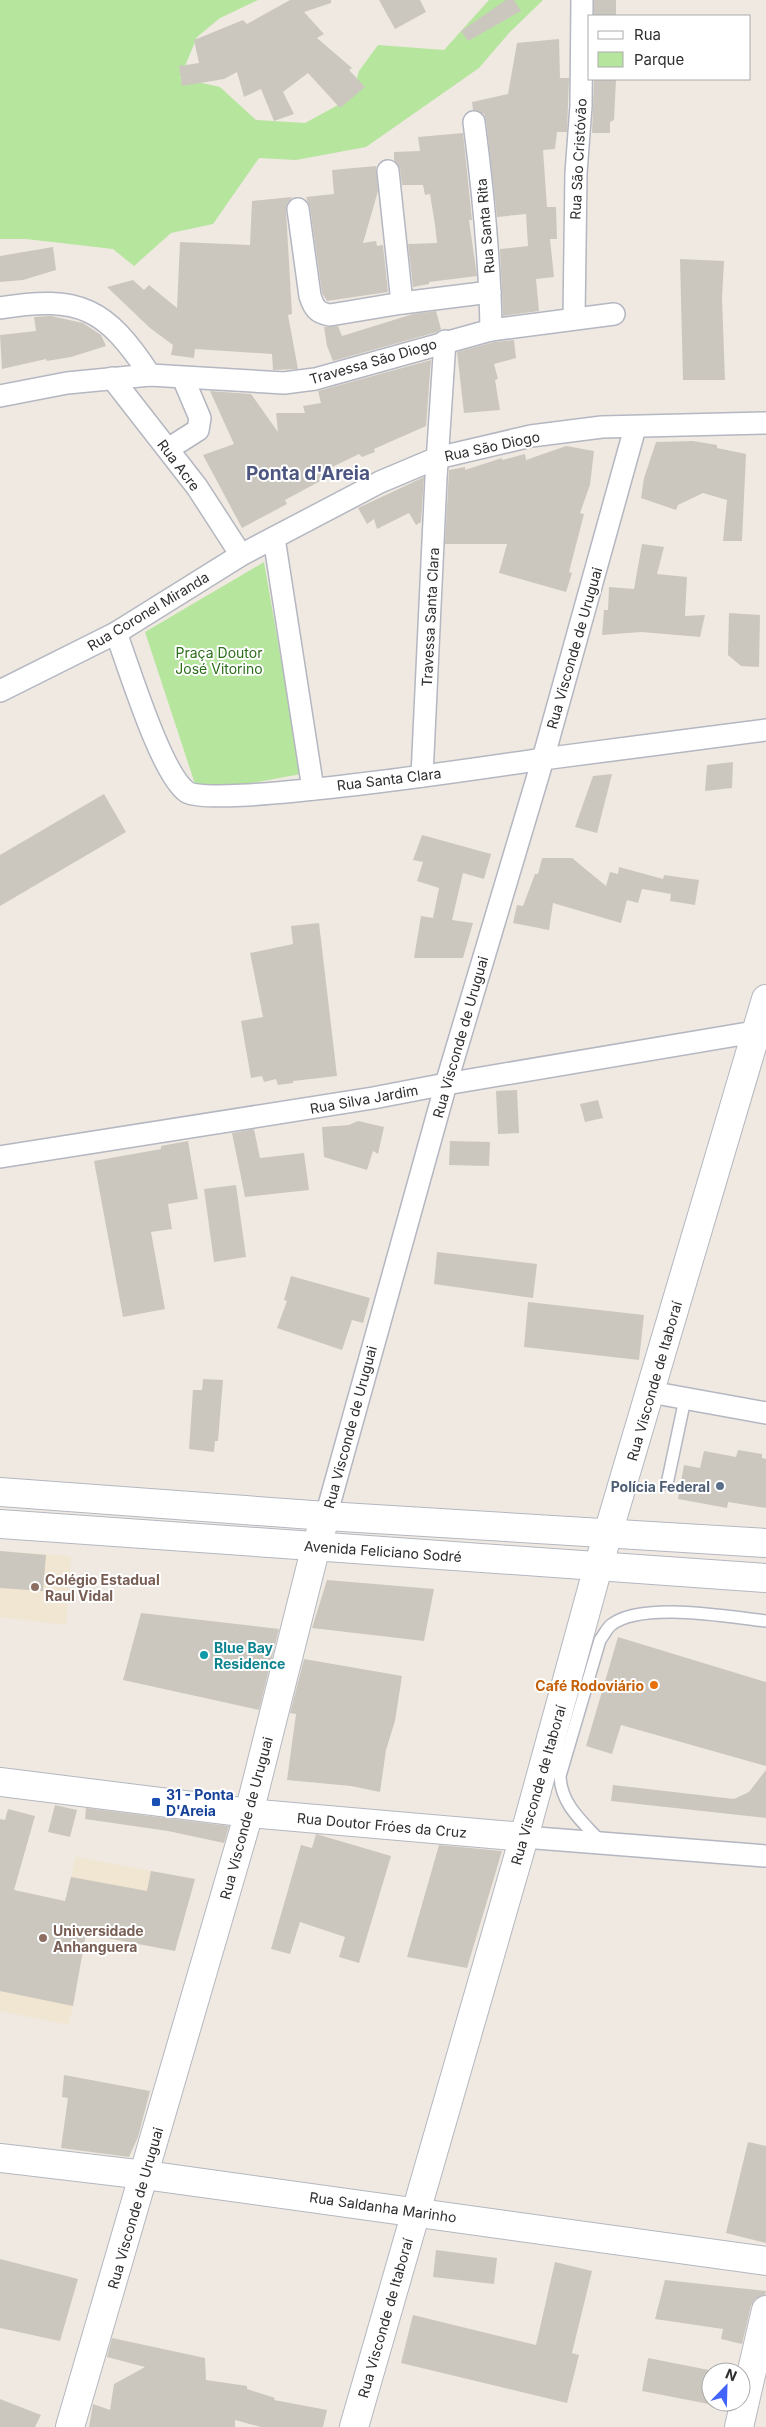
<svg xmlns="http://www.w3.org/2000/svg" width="766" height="2427" font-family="Inter,sans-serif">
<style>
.education{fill:#f0e6d1}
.green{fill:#b6e59e}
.building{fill:#cbc7bf}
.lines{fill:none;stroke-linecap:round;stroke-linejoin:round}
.service-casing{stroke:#b4b7c1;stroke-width:14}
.minor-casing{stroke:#b4b7c1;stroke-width:24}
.tertiary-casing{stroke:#b4b7c1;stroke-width:30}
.secondary-casing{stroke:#b4b7c1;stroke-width:30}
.service{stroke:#fff;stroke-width:11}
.minor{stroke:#fff;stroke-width:21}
.tertiary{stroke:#fff;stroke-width:28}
.secondary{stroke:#fff;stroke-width:28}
.service-dot{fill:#5c6f8a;stroke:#fff;stroke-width:2}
.education-dot{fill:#8d6e63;stroke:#fff;stroke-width:2}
.culture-dot{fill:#0f9aa8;stroke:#fff;stroke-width:2}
.food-dot{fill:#e8710a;stroke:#fff;stroke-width:2}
.transit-dot{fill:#1a4fb4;stroke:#fff;stroke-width:2}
.labels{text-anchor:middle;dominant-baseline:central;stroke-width:4;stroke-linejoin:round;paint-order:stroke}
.street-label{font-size:14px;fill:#2e2e2e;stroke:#fff}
.park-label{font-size:14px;fill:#2c6e1b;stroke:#fff}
.service-label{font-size:14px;font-weight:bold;fill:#4e5e75;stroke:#fff;text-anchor:end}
.education-label{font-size:14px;font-weight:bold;fill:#785e54;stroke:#fff;text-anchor:start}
.culture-label{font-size:14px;font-weight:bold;fill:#0d838f;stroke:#fff;text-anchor:start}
.food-label{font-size:14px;font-weight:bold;fill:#c56008;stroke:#fff;text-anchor:end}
.transit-label{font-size:14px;font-weight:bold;fill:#164399;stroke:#fff;text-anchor:start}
.district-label{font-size:19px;font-weight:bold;fill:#4d5680;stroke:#fff}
</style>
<rect width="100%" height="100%" fill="#efe9e1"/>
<!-- education -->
<g class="education">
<polygon points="0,1551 71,1556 66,1625 0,1617"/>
<polygon points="76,1857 195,1879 175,1951 86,1935 69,2025 0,2011 0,1917 32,1894 65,1901"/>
</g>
<!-- green -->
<g class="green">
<polygon points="0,0 258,0 220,18 197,37 180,78 220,87 256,120 305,123 351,98 359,71 378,45 444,50 489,0 543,0 509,33 479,68 366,147 296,160 259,158 213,224 171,233 134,266 113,249 26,239 0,239"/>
<polygon points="264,562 301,774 198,793 145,632"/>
</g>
<!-- building -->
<g class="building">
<polygon points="290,0 331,0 331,3 304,12 324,34 317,38 352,68 349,70 365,87 340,108 308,73 283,92 294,114 274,121 261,89 244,97 237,72 224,79 182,86 179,66 199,63 194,40 243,20 247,24"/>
<polygon points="379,0 420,0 426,12 395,29"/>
<polygon points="506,0 514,0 521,11 468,41 461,31"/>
<rect x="594" y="0" width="22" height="16"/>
<polygon points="559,39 560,78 569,78 567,132 557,132 555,149 543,150 547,207 556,207 557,239 550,239 554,277 536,279 539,311 503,316 500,249 528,246 526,214 497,217 486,120 484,114 473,110 472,102 508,94 517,43"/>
<polygon points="594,79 616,80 614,120 610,122 610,133 592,133"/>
<polygon points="463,133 472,220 469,220 477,276 429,282 429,284 413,287 408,244 437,243 435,225 430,194 425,195 423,185 402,185 400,169 394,160 394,152 420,151 418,137"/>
<polygon points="376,166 378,191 363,243 376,241 377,246 383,245 388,292 327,301 322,293 310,207 306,197 334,194 332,170"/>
<polygon points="292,197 287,204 286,210 292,314 288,315 298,369 273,370 272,354 195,349 194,358 171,355 173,345 150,328 107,287 133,280 144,290 149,285 177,308 180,242 250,245 252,201"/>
<polygon points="53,247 56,270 23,280 0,282 0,256"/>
<polygon points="680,259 724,261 722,298 725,380 683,380"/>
<polygon points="436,311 441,329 437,332 333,361 327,346 324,327 338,326 342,336 413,314"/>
<polygon points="51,316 83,323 101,335 106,346 71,357 47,361 46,359 2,369 0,335 36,331 34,317"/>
<polygon points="514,340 516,358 494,364 498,379 495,380 500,410 464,413 457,352 494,342"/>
<polygon points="431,360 426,426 374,449 375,452 362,457 359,454 320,473 324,479 285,500 287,504 242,528 203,455 234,444 210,391 251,394 278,432 276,413 305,413 303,406 321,403 318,391"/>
<polygon points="693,441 717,445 717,448 746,454 742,541 723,541 727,500 703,493 678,505 676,510 641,498 644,478 656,442"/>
<polygon points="566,446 594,451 590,485 580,513 584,514 569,572 572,573 566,592 499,573 507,544 445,544 449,470 465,467 465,470 502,458 502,460 525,454 526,460"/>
<polygon points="424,477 421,522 416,525 409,513 377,529 374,519 367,524 358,508"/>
<polygon points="642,544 664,547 657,574 687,577 685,616 705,615 700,637 641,632 602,635 604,610 608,610 609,587 634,589"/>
<polygon points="729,613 760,615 759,667 741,666 728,655"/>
<polygon points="733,762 732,788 705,791 707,765"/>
<polygon points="612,774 597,833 575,827 593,776"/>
<polygon points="104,794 126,832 0,906 0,855"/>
<polygon points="422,835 491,854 484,879 463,873 452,920 473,923 463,958 414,958 421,916 433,918 439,888 417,881 423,862 413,860"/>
<polygon points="542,858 572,858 606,886 610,872 618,874 619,867 663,879 664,875 699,880 695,905 670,901 671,894 642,889 638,903 627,900 621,923 553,903 549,930 513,923 517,905 523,906 535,874 538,874"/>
<polygon points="319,923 337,1076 293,1081 293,1083 278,1085 276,1079 264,1082 262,1076 251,1078 241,1021 263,1017 250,953 293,944 291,926"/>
<polygon points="517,1090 519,1133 498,1134 496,1091"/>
<polygon points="598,1100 603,1118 585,1122 580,1104"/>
<polygon points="358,1121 384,1127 378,1154 373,1151 367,1170 324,1157 322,1127 349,1125"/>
<polygon points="254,1129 260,1158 304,1153 309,1190 245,1197 232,1133"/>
<polygon points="188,1141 198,1199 168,1204 172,1229 151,1232 165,1309 123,1317 94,1161 161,1149 161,1146"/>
<polygon points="450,1141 490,1142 489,1166 449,1165"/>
<polygon points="236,1185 246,1257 214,1262 204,1189"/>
<polygon points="437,1252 537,1264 533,1298 434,1284"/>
<polygon points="291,1276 370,1298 363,1323 352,1320 342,1350 277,1328 287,1301 284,1300"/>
<polygon points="528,1302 644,1315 639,1360 524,1347"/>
<polygon points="203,1379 223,1380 218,1441 215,1441 214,1452 189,1449 193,1390 202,1390"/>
<polygon points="738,1450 762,1454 762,1458 766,1459 766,1508 728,1502 727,1508 678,1499 684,1465 700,1468 704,1451 736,1457"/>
<polygon points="0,1551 46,1555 43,1591 0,1588"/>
<polygon points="327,1580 434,1589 424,1641 312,1628"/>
<polygon points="141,1613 279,1629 259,1710 123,1680"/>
<polygon points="618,1637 766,1682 766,1766 621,1725 612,1754 586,1746"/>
<polygon points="304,1659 402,1676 395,1721 386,1750 380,1792 351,1786 287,1780 296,1714 290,1713"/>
<polygon points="766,1770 766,1818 611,1801 613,1785 734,1799 749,1792"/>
<polygon points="55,1805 77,1810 70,1837 48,1832"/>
<polygon points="86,1808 229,1826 224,1843 168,1831 85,1819"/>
<polygon points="8,1809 35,1816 14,1890 65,1901 71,1877 147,1891 151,1871 195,1879 175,1951 86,1934 73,2006 0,1991 0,1819 5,1820"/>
<polygon points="316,1834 391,1856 359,1963 339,1957 345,1937 300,1922 290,1954 271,1949 301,1845 312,1848"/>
<polygon points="439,1845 502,1851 467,1968 407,1957"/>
<polygon points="64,2075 150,2091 138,2137 129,2157 61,2148 68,2098 62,2097"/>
<polygon points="748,2142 766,2146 766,2243 726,2233"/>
<polygon points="436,2250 497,2258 494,2284 433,2277"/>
<polygon points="0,2259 78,2279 60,2341 0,2328"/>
<polygon points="555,2262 592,2271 572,2353 579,2355 567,2403 401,2363 413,2315 536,2345"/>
<polygon points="665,2280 766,2291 765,2295 755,2299 751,2306 742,2344 721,2339 723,2329 655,2319"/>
<polygon points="112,2338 205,2358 206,2380 247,2386 247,2389 275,2398 274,2400 327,2410 323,2427 261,2427 235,2420 235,2427 89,2427 93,2404 110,2410 114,2384 145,2367 107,2357"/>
<polygon points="648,2358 719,2372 711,2372 711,2402 725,2402 724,2407 642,2391"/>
<polygon points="0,2399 41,2415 35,2427 0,2427"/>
</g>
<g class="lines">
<defs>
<g id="service">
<polyline points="667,1484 685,1399"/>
<path d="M601,1842C583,1822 561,1805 560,1776L600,1640C604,1635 607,1628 611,1625C642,1601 728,1617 766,1621"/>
</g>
<g id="minor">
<path d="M474,122C483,191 490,260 491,330"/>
<polyline points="388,171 402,303"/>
<path d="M298,209L310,296C314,308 317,313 330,315L402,303L490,292"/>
<path d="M0,308C80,295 106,308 150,375"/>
<polyline points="574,318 576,173 581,106 582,0"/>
<polyline points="112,378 197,487 241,555"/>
<polyline points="0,396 67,383 150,375 284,383 315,379 491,330 614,314"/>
<polyline points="168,449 198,430 200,418 183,378"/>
<polyline points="274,538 313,789"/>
<path d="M116,633C129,667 161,774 187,792C212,809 495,766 543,759C617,749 692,740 766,730"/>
<polyline points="0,691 116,633 241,555 380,482 437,458 531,436 602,427 766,423"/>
<polyline points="422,776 436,478 445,341"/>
<polyline points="0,1157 373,1098 446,1084 766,1030"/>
<polyline points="650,1392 766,1413"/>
<polyline points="326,1516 446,1084 543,759 635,428"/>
<polyline points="524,1837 766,1856"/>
</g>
<g id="tertiary">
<polyline points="0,1782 249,1813 524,1837"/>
<polyline points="70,2427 249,1813 316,1546 326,1516"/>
<polyline points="354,2427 524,1837 598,1567 766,999"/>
</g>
<g id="secondary">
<polyline points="0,1492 326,1516 766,1543"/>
<polyline points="0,1524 766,1578"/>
<polyline points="0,2158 145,2175 766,2261"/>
<polyline points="739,2427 766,2310"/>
</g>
</defs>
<!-- service casing -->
<use href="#service" class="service-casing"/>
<!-- minor casing -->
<use href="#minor" class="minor-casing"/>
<!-- tertiary casing -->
<use href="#tertiary" class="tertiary-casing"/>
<!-- secondary casing -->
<use href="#secondary" class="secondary-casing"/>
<!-- service -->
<use href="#service" class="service"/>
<!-- minor -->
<use href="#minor" class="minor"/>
<!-- tertiary -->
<use href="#tertiary" class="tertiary"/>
<!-- secondary -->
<use href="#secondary" class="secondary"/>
</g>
<!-- markers -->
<circle class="service-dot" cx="720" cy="1486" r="5"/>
<g class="education-dot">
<circle cx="35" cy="1587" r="5"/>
<circle cx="43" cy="1938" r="5"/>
</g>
<circle class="culture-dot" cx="204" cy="1655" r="5"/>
<circle class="food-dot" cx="654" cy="1685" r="5"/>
<rect class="transit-dot" x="151" y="1797" width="10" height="10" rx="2.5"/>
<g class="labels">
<!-- street labels -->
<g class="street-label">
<text transform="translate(578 159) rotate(-87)">Rua São Cristóvão</text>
<text transform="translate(485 226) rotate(-95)">Rua Santa Rita</text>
<text transform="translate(373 361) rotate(-16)">Travessa São Diogo</text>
<text transform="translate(492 446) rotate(-12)">Rua São Diogo</text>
<text transform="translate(179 465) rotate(53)">Rua Acre</text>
<text transform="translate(148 611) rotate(-31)">Rua Coronel Miranda</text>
<text transform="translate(430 617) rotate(-87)">Travessa Santa Clara</text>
<text transform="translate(574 648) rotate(-74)">Rua Visconde de Uruguai</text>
<text transform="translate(389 779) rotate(-7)">Rua Santa Clara</text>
<text transform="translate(460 1037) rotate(-74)">Rua Visconde de Uruguai</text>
<text transform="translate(364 1099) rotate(-10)">Rua Silva Jardim</text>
<text transform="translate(654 1381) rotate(-74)">Rua Visconde de Itaboraí</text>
<text transform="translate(350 1427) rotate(-75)">Rua Visconde de Uruguai</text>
<text transform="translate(383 1551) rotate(4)">Avenida Feliciano Sodré</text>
<text transform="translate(538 1785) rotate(-74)">Rua Visconde de Itaboraí</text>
<text transform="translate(246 1818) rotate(-75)">Rua Visconde de Uruguai</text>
<text transform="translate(382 1825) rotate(5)">Rua Doutor Fróes da Cruz</text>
<text transform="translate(383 2207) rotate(8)">Rua Saldanha Marinho</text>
<text transform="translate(135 2208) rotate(-74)">Rua Visconde de Uruguai</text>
<text transform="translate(385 2318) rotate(-74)">Rua Visconde de Itaboraí</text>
</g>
<!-- park labels -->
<g class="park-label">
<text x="219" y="652">Praça Doutor<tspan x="219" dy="16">José Vitorino</tspan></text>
</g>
<!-- service labels -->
<g class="service-label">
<text x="710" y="1486">Polícia Federal</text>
</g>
<!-- education labels -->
<g class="education-label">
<text x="45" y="1579">Colégio Estadual<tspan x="45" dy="16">Raul Vidal</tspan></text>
<text x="53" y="1930">Universidade<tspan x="53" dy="16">Anhanguera</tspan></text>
</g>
<!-- culture labels -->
<g class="culture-label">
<text x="214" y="1647">Blue Bay<tspan x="214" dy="16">Residence</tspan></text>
</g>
<!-- food labels -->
<g class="food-label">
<text x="644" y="1685">Café Rodoviário</text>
</g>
<!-- transit labels -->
<g class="transit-label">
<text x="166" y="1794">31 - Ponta<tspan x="166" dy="16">D'Areia</tspan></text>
</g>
<!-- district labels -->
<g class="district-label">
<text x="308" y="473">Ponta d'Areia</text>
</g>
</g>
<!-- legend -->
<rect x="588" y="15" width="162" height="65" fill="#ffffff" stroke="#ababab"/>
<rect x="598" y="31" width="25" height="8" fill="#ffffff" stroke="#ababab"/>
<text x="634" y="40" font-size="15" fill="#2e2e2e">Rua</text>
<rect x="598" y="52" width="25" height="15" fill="#b6e59e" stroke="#ababab"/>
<text x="634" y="65" font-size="15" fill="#2e2e2e">Parque</text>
<!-- north arrow -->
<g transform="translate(726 2387) rotate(23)"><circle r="24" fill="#ffffff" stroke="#ababab"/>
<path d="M0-4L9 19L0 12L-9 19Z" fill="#4264fb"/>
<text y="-8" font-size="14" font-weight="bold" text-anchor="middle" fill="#2e2e2e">N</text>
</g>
</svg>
